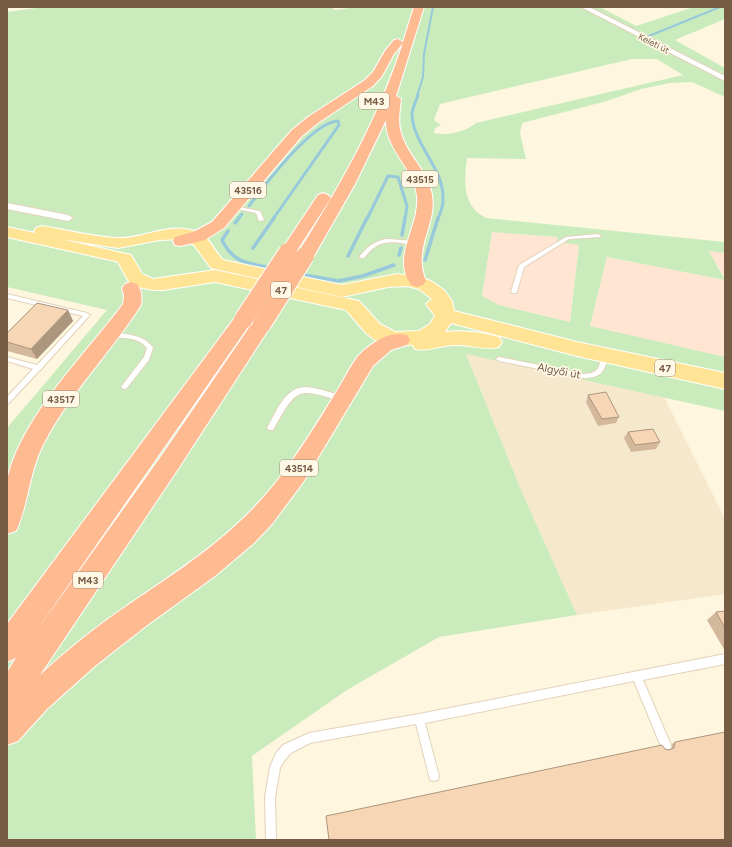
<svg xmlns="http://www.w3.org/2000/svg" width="732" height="847" font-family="Figtree,sans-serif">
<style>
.residential{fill:#f6e8cd}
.commercial{fill:#ffe5d2}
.green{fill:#caecbd;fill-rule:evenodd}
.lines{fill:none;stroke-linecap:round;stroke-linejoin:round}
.stream-far2{stroke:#97c9db;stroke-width:2}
.stream-far1{stroke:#97c9db;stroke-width:3}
.stream{stroke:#97c9db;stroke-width:3.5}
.lane-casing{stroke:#e3d2ba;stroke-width:2}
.street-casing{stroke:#e3d2ba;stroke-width:2}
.primary-casing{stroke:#fff;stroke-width:2}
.highway-casing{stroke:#fff;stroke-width:2}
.lane{fill:#fff;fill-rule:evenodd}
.street{fill:#fff;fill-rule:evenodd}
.primary{fill:#ffe495;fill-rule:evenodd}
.highway{fill:#feba90;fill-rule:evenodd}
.highway-bridge-casing{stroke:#fff;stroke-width:20;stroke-linecap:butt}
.highway-bridge{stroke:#feba90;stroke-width:18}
.wall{fill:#d4b89b}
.shaded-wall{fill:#ac967e}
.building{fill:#f6d6b4;stroke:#ac967e}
.labels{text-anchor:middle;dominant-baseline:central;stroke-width:3.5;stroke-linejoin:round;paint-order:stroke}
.far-street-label{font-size:9px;fill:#765c45;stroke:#fff8e7}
.shield{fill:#fff8e7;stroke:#9f8b76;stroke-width:1}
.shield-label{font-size:10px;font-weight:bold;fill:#765c45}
.street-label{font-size:11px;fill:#765c45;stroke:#fff8e7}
</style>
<rect width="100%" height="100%" fill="#fef6df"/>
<!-- residential -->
<polygon class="residential" points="466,354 664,397 725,519 725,594 577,615 521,490"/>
<!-- commercial -->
<g class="commercial">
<polygon points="492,232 558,237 557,242 579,244 570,322 499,305 482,296"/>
<polygon points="708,251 725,253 725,277"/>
<polygon points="607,257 725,280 725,357 590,327"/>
</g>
<!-- green -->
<path class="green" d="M44,7H331L335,10L357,7H600L636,26L694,7H725V19L675,40L725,68V97L692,82L670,83L641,89L607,101L522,123L520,133L526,159L467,158C464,182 462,206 486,218L725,242V253L709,251L725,280L607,257L590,326L725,357V411L466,354L521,490L577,615L439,637L347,690L252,756L256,840H7V428L107,310L7,287V12ZM632,59H657L683,75L476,123C465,132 448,136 434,133L435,128L441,125L434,120L440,104ZM492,232L557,237V242L579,245L570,322L499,305L482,296Z"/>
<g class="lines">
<!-- stream-far2 -->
<g class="stream-far2">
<polyline points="649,36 720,7"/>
<polyline points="417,96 423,77 424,54 433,7"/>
</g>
<!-- stream-far1 -->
<g class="stream-far1">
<path d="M418,95C416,101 412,109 412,115C414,147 445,168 443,201C443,207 440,213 438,219"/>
<path d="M249,206C265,185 312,122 338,121L339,125L273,219"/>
<polyline points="238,219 242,214"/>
<polyline points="367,219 388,176 398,177 407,206 405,219"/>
</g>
<!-- stream -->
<g class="stream">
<polyline points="235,223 239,218"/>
<path d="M228,231L222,240C234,264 248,263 272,268"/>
<polyline points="402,235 405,218"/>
<polyline points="253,248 274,218"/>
<polyline points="399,255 401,248"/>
<polyline points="348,256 367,218"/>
<polyline points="425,260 438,218"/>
<polyline points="299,274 338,281 363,276 394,265"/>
</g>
<defs>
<g id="lane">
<polygon points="233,206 260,211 264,220 259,221 256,213 233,208"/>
<polygon points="598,234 601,236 600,237 569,239 524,267 517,292 516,293 512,293 511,292 519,265 566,237"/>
<path d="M386,239L416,241L419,243L416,245C392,242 380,237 364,258H360L359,257C367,247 373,242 386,239Z"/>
<polygon points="7,294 87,313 90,315 42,368 41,370 40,370 9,403 7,404 7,397 33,369 7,361 7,357 37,365 83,316 7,298"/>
<path d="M111,333C126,334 144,334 153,348L149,360L126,389H124L121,387L144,357L147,348C138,336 122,339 109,336L108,335Z"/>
<path d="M603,353H607L608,355C605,372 601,378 583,378L499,361L496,359L499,357L583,374C601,373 598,367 603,353Z"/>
<path d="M305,387C319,388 332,393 345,397L346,399L343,402C297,387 297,387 273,430H269L267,428C274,416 282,395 296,389C299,388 302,387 305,387Z"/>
<polygon points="725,654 725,664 643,680 671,745 670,749 666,750 662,749 634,681 425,723 439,776 438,780 434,781 430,780 416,724 310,743 291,753 284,761 280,768 275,797 276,840 266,840 265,797 270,767 276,753 283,745 309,733 419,714"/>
</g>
<g id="street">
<polygon points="581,7 589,7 725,76 725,81"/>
<polygon points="7,203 68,215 73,218 68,221 7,209"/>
</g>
<path id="primary" d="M42,226C67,230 93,237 118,238C145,239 172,220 199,233C211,239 214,251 223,260L342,285L397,274L417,276L431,281L444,290L452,301L454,311L577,342L725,373V389L577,356L451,323L445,332C463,330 481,332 499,337L502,342L499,347C485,351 470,344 455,345C442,345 428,352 415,349L413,345H395L375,340L366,333L346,310L215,282L163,290H153L138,287L129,282L118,262L115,261L7,237V227L35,233L34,231L36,228ZM61,239L118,248L160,240L181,239L194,245L211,268L342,297L388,287L407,286L419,289L432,299L426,304L435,316L430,324L419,331L395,332L380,324L359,301L215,270L153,279L142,274L131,255Z"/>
<g id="highway">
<path d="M414,7H424L396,96L401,99C400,109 398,119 400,129C405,154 428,170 432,195C437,226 412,248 426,281L423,285L417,287L411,285C391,256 420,227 417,196C414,168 385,149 386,120L355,184L314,256L311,260L305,261L299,260L296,256C339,188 378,120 403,43L394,54L382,76L373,86L318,123L302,136L224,228L205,240L181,246L175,245L173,241L175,237L193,232L212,222L292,130L308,117L365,80L373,72L385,51L394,40L398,39L403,42Z"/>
<polygon points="323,193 328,195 331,198 296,252 294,256 288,257 282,256 280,252 318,195"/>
<path d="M131,282L137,284C142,291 142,297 141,305C111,352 71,392 45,441C29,470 29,503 16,531L7,534C7,518 4,490 8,476C24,414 85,355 123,304L124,296L122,288L125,284Z"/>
<path d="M243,314L250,316L252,320L250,324L35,633L162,455L255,319L262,318L269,319L272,324L178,469L40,675C67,650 97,626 128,605C184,567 238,533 280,477C300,451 318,422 335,394C343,382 350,366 359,355C371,343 390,330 407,335L410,340L407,345L391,350L373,366L304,481L272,524L254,543L215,576L146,626L95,666L47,709L18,741L7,745V672L16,658L7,662V624L236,316Z"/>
</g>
</defs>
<!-- lane casing -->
<use href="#lane" class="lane-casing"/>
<!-- street casing -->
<use href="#street" class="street-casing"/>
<!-- primary casing -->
<use href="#primary" class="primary-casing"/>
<!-- highway casing -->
<use href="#highway" class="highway-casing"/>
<!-- lane -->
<use href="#lane" class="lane"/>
<!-- street -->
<use href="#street" class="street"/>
<!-- primary -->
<use href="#primary" class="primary"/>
<!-- highway -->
<use href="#highway" class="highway"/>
<defs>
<g id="highway-bridge">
<polyline points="243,320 288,252"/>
<polyline points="262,324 305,256"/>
</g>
</defs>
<!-- highway-bridge casing -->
<use href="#highway-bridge" class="highway-bridge-casing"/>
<!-- highway-bridge -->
<use href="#highway-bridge" class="highway-bridge"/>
</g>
<!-- wall -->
<g class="wall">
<polygon points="68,310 73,321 37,359 7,351 7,333"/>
<polygon points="588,395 619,417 616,423 598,426 586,402"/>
<polygon points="628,432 660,442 656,449 631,452 624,438"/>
<polygon points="725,611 725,651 707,620 716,612"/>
<polygon points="675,742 725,840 669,750 672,749 672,744"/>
</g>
<!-- shaded-wall -->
<polygon class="shaded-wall" points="68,310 73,321 37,359 31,349"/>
<!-- building -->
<g class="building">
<polygon points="37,303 68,310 31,349 7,342 7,333"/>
<polygon points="606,392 619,417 602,419 588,395"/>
<polygon points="653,429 660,442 635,445 628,432"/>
<polygon points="725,611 725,628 716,612"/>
<polygon points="725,732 725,840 329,840 326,816 662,745 665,749 669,750 674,748 675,742"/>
</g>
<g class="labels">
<!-- far-street labels -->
<g class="far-street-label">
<text transform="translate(654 43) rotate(27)">Keleti út</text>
</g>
<!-- shield labels -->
<g class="shield">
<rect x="359" y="93" width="30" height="16" rx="3"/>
<rect x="402" y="171" width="36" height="16" rx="3"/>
<rect x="230" y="182" width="36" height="16" rx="3"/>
<rect x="271" y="282" width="20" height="16" rx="3"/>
<rect x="655" y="360" width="20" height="16" rx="3"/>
<rect x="43" y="391" width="36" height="16" rx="3"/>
<rect x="280" y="460" width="38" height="16" rx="3"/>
<rect x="73" y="572" width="30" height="16" rx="3"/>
</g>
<g class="shield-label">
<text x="374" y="101">M43</text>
<text x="420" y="179">43515</text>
<text x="248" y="190">43516</text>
<text x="281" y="290">47</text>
<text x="665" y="368">47</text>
<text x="61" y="399">43517</text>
<text x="299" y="468">43514</text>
<text x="88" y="580">M43</text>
</g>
<!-- street labels -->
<g class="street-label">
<text transform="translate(559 371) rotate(11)">Algyői út</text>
</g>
</g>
<!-- border -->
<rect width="732" height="847" fill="none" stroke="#765c45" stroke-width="16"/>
</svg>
